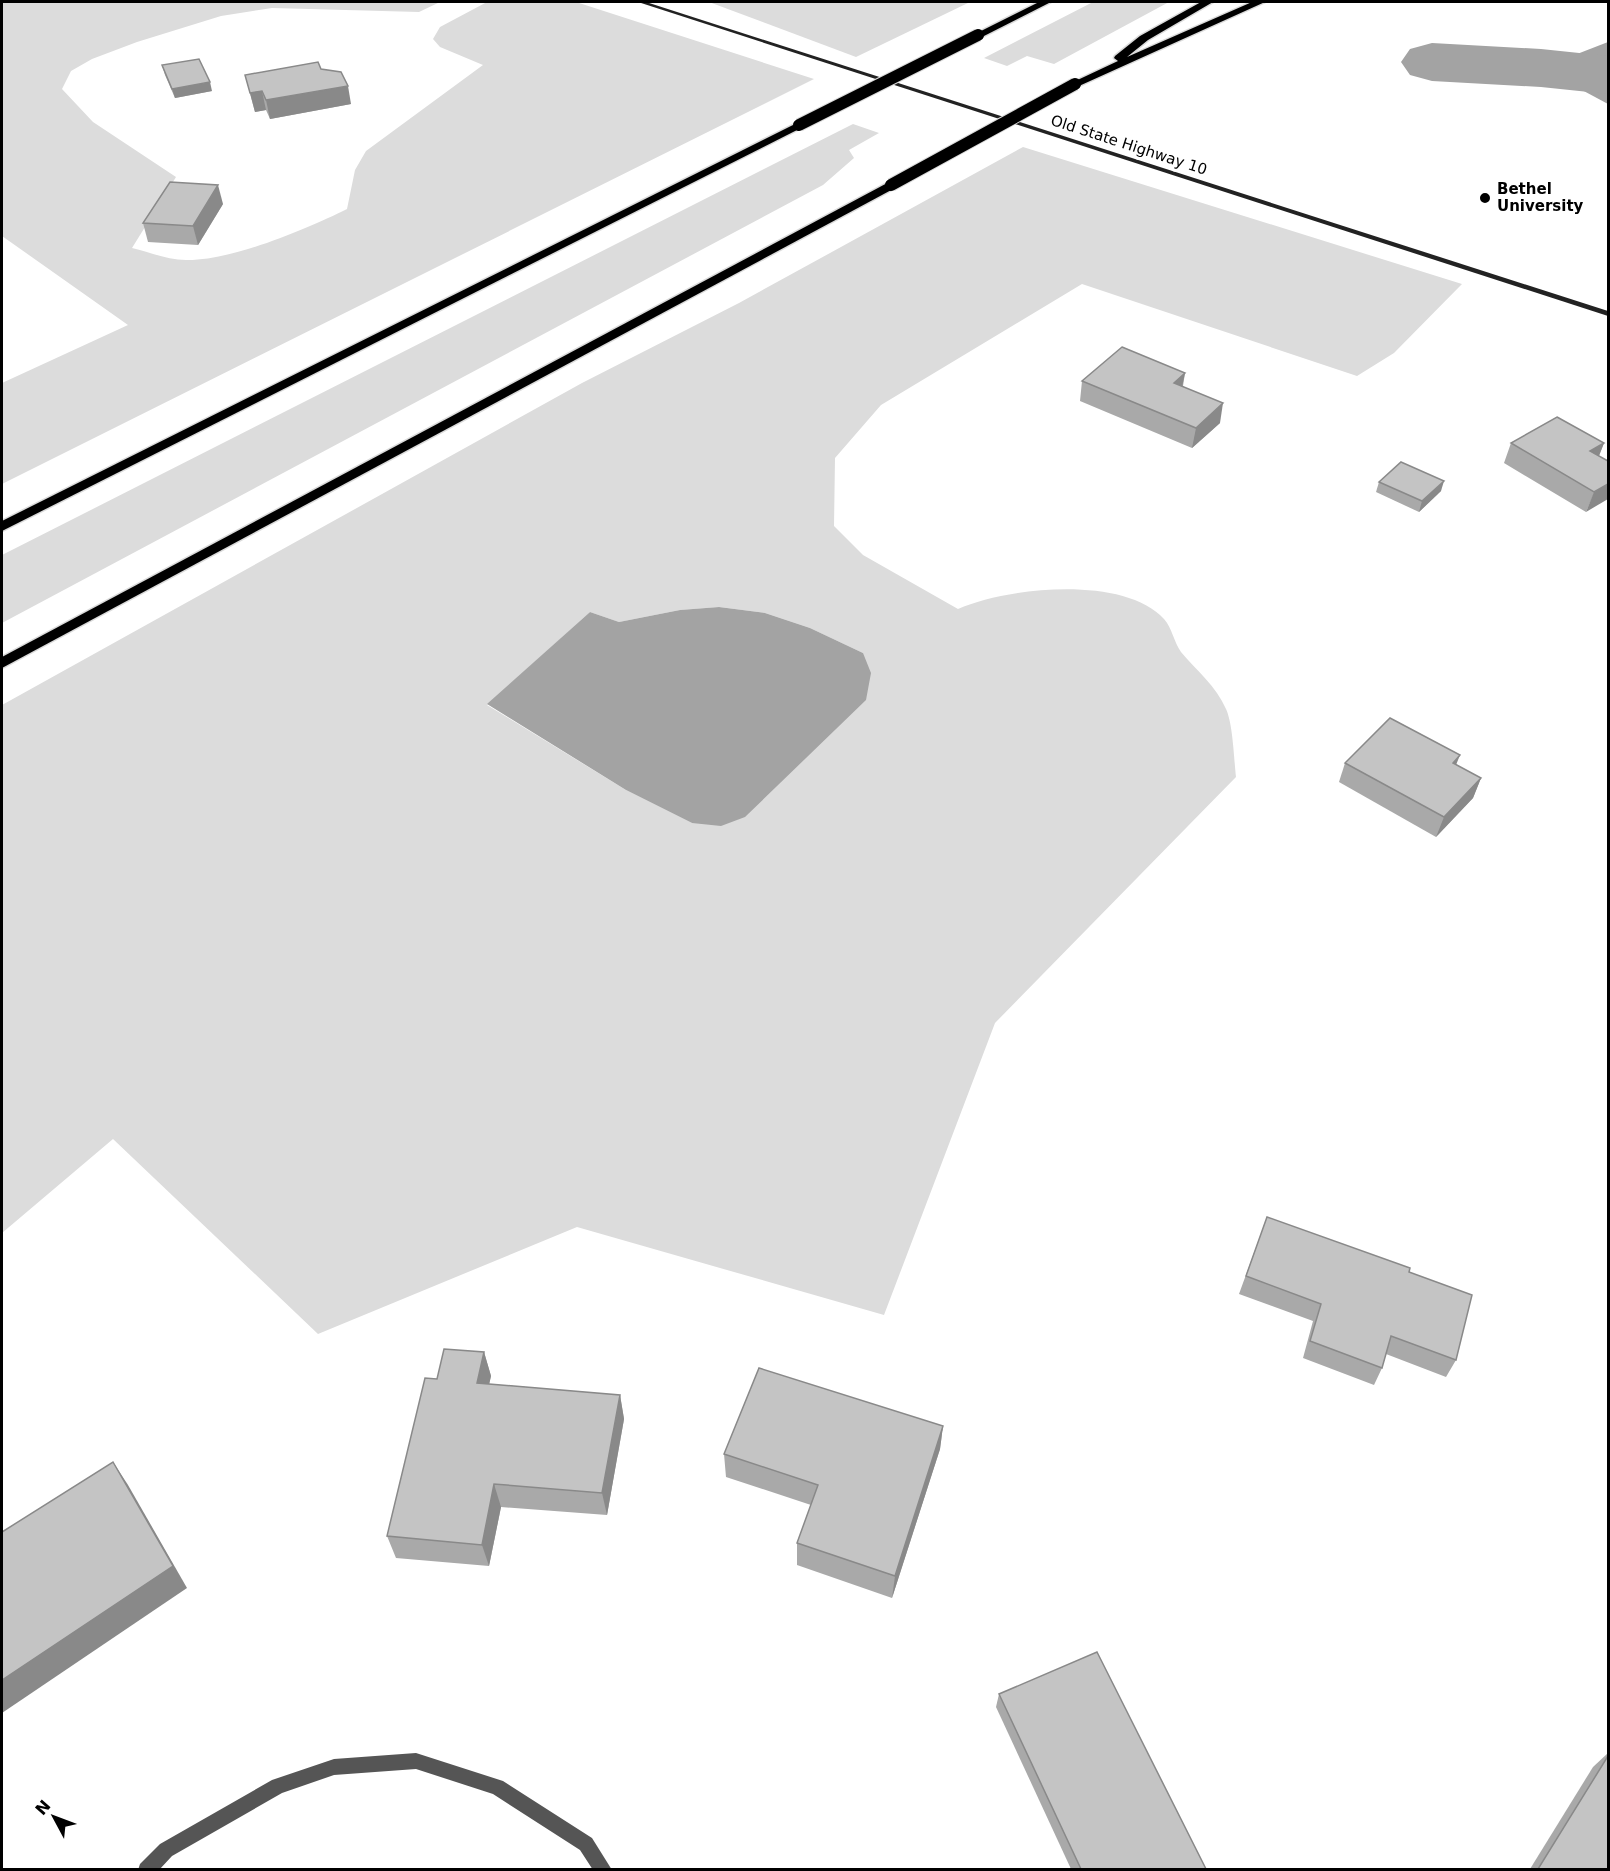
<svg xmlns="http://www.w3.org/2000/svg" width="1610" height="1871" font-family="'DejaVu Sans',sans-serif">
<style>
.green{fill:#dcdcdc;fill-rule:evenodd}
.water{fill:#a3a3a3}
.lines{fill:none;stroke-linecap:round;stroke-linejoin:round}
.river{fill:#a3a3a3;fill-rule:evenodd}
.highway-casing{stroke:#dbdbdb;stroke-width:3}
.street{fill:#555;fill-rule:evenodd}
.secondary{fill:#222;fill-rule:evenodd}
.highway{fill:#000;fill-rule:evenodd}
.highway-bridge-casing{stroke:#dbdbdb;stroke-width:14;stroke-linecap:butt}
.highway-bridge{stroke:#000;stroke-width:12}
.wall{fill:#a9a9a9}
.shaded-wall{fill:#898989}
.building{fill:#c4c4c4;stroke:#898989;stroke-width:1.5}
.poi-dot{fill:#000;stroke:#fff;stroke-width:2}
.labels{text-anchor:middle;dominant-baseline:central;stroke-width:6;stroke-linejoin:round;paint-order:stroke}
.far-street-label{font-size:15px;fill:#000;stroke:#fff}
.far-poi-label{font-size:15px;font-weight:bold;fill:#000;stroke:#fff;text-anchor:start}
</style>
<rect width="100%" height="100%" fill="#fff"/>
<!-- green -->
<g class="green">
<path d="M2,2H440L419,12L272,8L221,16L137,42L92,59L71,71L62,89L93,122L176,177L132,248C149,252 168,260 186,260C231,261 307,229 347,209L355,170L366,151L483,65L440,47L433,39L440,27L487,2H576L814,79L2,484V383L128,325L2,236Z"/>
<polygon points="709,2 970,2 856,57"/>
<polygon points="1093,2 1169,2 1054,64 1027,56 1007,66 984,58"/>
<polygon points="853,124 879,133 849,150 854,158 823,185 2,623 2,555"/>
<path d="M1023,147L1462,284L1394,353L1357,376L1082,284L881,405L835,458L834,526L863,555L958,609C1008,587 1124,575 1164,619C1172,628 1174,642 1181,652C1197,671 1216,686 1226,709C1233,724 1234,760 1236,777L995,1023L884,1315L577,1227L318,1334L113,1139L2,1233V705L582,383L739,303ZM719,607L765,613L810,628L863,653L692,823L626,790L487,705L590,612L619,622L680,610Z"/>
</g>
<!-- water -->
<g class="water">
<polygon points="1608,42 1608,104 1541,68"/>
<polygon points="719,607 765,613 810,628 863,653 871,673 866,700 745,817 721,826 692,823 626,790 487,704 590,612 619,622 680,610"/>
</g>
<g class="lines">
<!-- river -->
<polygon class="river" points="1432,43 1541,49 1608,56 1608,94 1541,87 1432,81 1410,75 1401,62 1410,49"/>
<defs>
<g id="highway">
<polygon points="1039,2 1051,2 982,37 978,38 973,35"/>
<polygon points="1201,2 1213,2 1148,40 1127,57 1252,2 1265,2 1079,86 1071,86 1069,84 1118,61 1114,58 1115,56 1140,36"/>
<polygon points="799,122 803,123 803,127 2,531 2,521"/>
<polygon points="891,181 895,182 895,188 2,668 2,657"/>
</g>
</defs>
<!-- highway casing -->
<use href="#highway" class="highway-casing"/>
<!-- street -->
<polygon class="street" points="416,1753 503,1781 592,1838 612,1870 593,1870 580,1850 493,1794 416,1769 334,1775 282,1793 172,1856 159,1870 138,1870 140,1864 160,1844 272,1780 334,1759"/>
<!-- secondary -->
<polygon class="secondary" points="638,2 646,2 1608,311 1608,316"/>
<!-- highway -->
<use href="#highway" class="highway"/>
<defs>
<g id="highway-bridge">
<polyline points="799,125 978,35"/>
<polyline points="891,185 1075,84"/>
</g>
</defs>
<!-- highway-bridge casing -->
<use href="#highway-bridge" class="highway-bridge-casing"/>
<!-- highway-bridge -->
<use href="#highway-bridge" class="highway-bridge"/>
</g>
<!-- wall -->
<g class="wall">
<polygon points="162,65 212,91 175,98 165,75"/>
<polygon points="321,69 351,104 270,119 266,110 255,112 245,75"/>
<polygon points="223,204 198,245 148,242 143,223"/>
<polygon points="1185,373 1183,386 1220,423 1192,448 1080,401 1082,381"/>
<polygon points="1511,443 1604,443 1599,456 1608,461 1586,512 1504,463"/>
<polygon points="1379,482 1441,491 1419,512 1376,492"/>
<polygon points="1345,763 1456,765 1481,778 1473,798 1436,837 1339,782"/>
<polygon points="1267,1217 1409,1272 1456,1360 1446,1377 1386,1354 1382,1368 1374,1385 1303,1358 1313,1321 1239,1294"/>
<polygon points="484,1352 491,1376 489,1384 620,1395 624,1419 607,1515 501,1507 489,1566 396,1558 387,1536 437,1379"/>
<polygon points="943,1426 940,1449 892,1598 797,1565 797,1543 811,1505 726,1477 724,1454"/>
<polygon points="999,1694 1206,1869 1071,1869 996,1707"/>
<polygon points="1608,1753 1608,1869 1530,1869 1593,1767"/>
</g>
<!-- shaded-wall -->
<g class="shaded-wall">
<polygon points="210,82 212,91 175,98 172,89"/>
<polygon points="348,86 351,104 270,119 266,100"/>
<polygon points="262,91 266,110 255,112 250,93"/>
<polygon points="218,185 223,204 198,245 193,226"/>
<polygon points="1185,373 1181,392 1174,383"/>
<polygon points="1223,403 1220,423 1192,448 1196,428"/>
<polygon points="1604,443 1596,463 1590,451"/>
<polygon points="1444,481 1441,491 1419,512 1422,501"/>
<polygon points="1608,484 1608,499 1586,512 1594,492"/>
<polygon points="1460,755 1452,775 1453,763"/>
<polygon points="1481,778 1473,798 1436,837 1444,817"/>
<polygon points="484,1352 491,1376 484,1407 477,1383"/>
<polygon points="620,1395 624,1419 607,1515 602,1493"/>
<polygon points="943,1426 940,1449 892,1598 895,1576"/>
<polygon points="113,1462 128,1485 187,1588 2,1713 2,1680"/>
<polygon points="494,1484 501,1507 489,1566 482,1545"/>
</g>
<!-- building -->
<g class="building">
<polygon points="199,59 210,82 172,89 162,65"/>
<polygon points="318,62 321,69 341,72 348,86 266,100 262,91 250,93 245,75"/>
<polygon points="170,182 218,185 193,226 143,223"/>
<polygon points="1122,347 1185,373 1174,383 1223,403 1196,428 1082,381"/>
<polygon points="1557,417 1604,443 1590,451 1608,461 1608,484 1594,492 1511,443"/>
<polygon points="1401,462 1444,481 1422,501 1379,482"/>
<polygon points="1390,718 1460,755 1453,763 1481,778 1444,817 1345,763"/>
<polygon points="1267,1217 1410,1268 1409,1272 1472,1295 1456,1360 1391,1336 1382,1368 1310,1341 1321,1304 1246,1276"/>
<polygon points="444,1349 484,1352 477,1383 620,1395 602,1493 494,1484 482,1545 387,1536 425,1378 437,1379"/>
<polygon points="759,1368 943,1426 895,1576 797,1543 818,1485 724,1454"/>
<polygon points="113,1462 173,1566 2,1680 2,1532"/>
<polygon points="1097,1652 1206,1869 1081,1869 999,1694"/>
<polygon points="1608,1756 1608,1869 1538,1869"/>
</g>
<!-- markers -->
<circle class="poi-dot" cx="1485" cy="198" r="6"/>
<g class="labels">
<!-- far-street labels -->
<g class="far-street-label">
<text transform="translate(1129 145) rotate(18)">Old State Highway 10</text>
</g>
<!-- far-poi labels -->
<g class="far-poi-label">
<text x="1497" y="189">Bethel<tspan x="1497" dy="17">University</tspan></text>
</g>
</g>
<!-- border -->
<rect width="1610" height="1871" fill="none" stroke="#000000" stroke-width="6"/>
<!-- north arrow -->
<g transform="translate(54 1817) rotate(311)" stroke="#ffffff" stroke-width="4.5" paint-order="stroke">
<path d="M0-4.5L10 22L0 15L-10 22Z" fill="#000000"/>
<text y="-9" font-size="16" font-weight="bold" text-anchor="middle" fill="#000000">N</text>
</g>
</svg>
